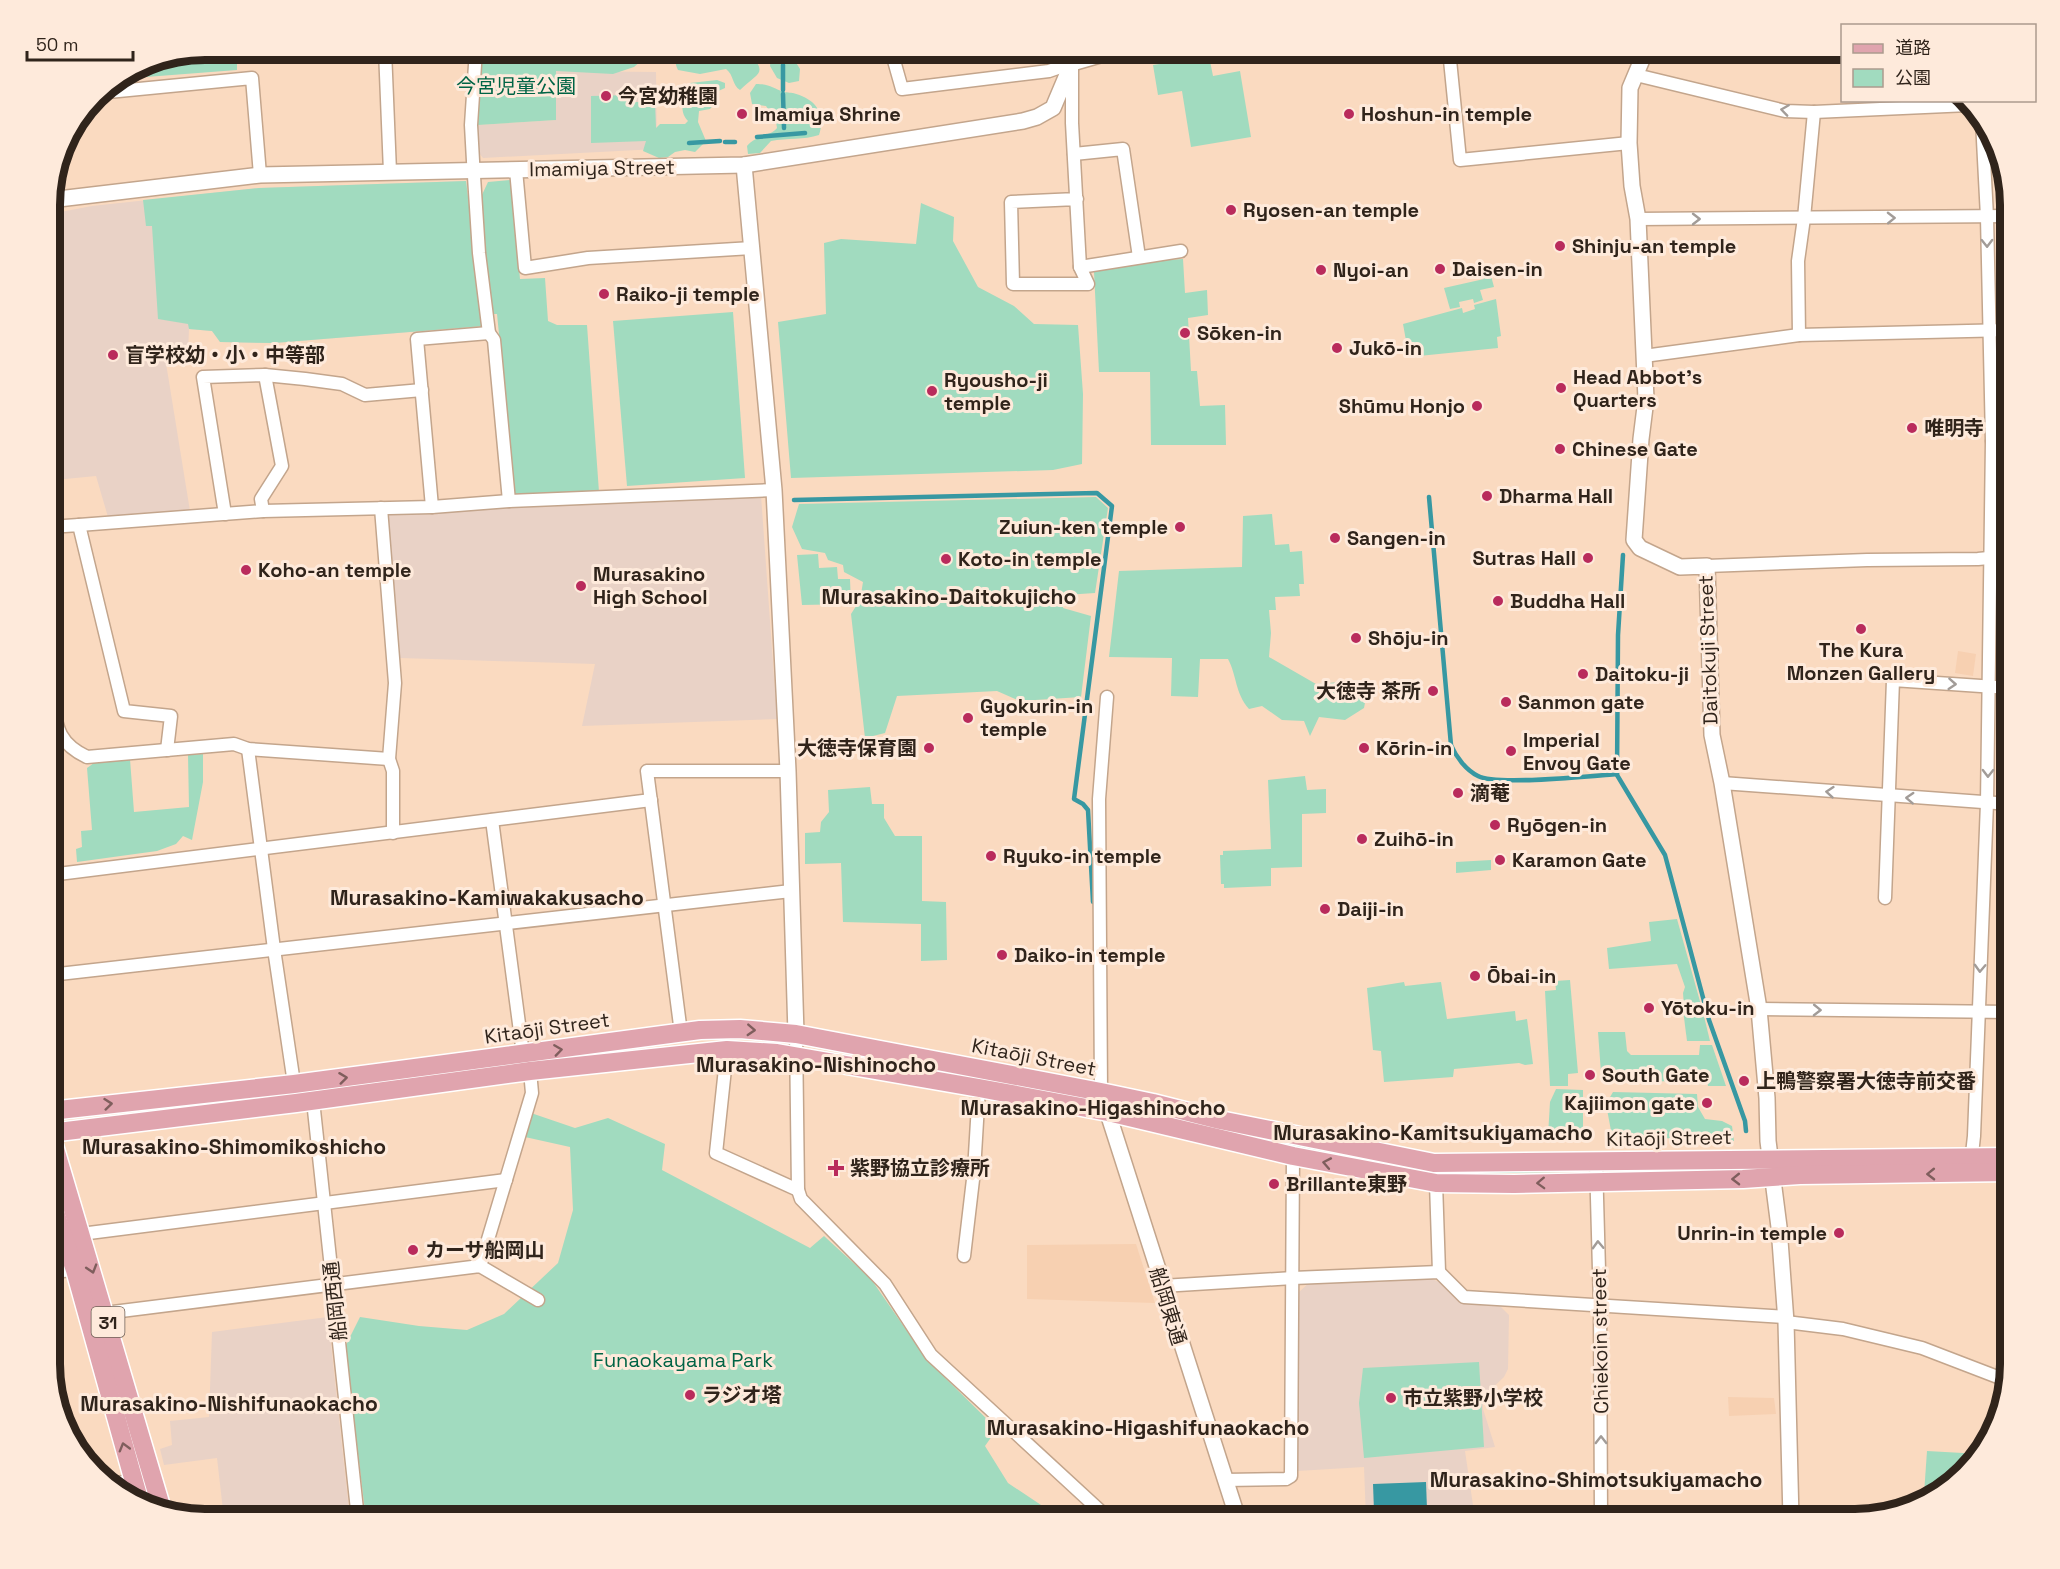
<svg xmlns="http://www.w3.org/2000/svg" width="2060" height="1569" font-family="'Space Grotesk','Noto Sans JP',sans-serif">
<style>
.built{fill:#f7d0b1}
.education{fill:#e9d2c6}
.green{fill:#a1dbbf}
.water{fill:#3798a2}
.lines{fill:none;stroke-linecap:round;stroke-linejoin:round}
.stream{stroke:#3798a2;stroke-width:4.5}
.minor-casing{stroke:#c3a58c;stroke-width:15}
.tertiary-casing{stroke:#c3a58c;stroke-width:18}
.primary-casing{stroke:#fff;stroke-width:21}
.minor{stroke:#fff;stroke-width:12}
.tertiary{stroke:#fff;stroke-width:15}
.primary{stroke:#e0a4ae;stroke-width:18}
.oneway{stroke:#a29c98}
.oneway2{stroke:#7f5e5d}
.poi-dot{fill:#b92b5c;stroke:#feeadb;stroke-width:2}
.labels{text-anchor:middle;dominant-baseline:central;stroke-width:6;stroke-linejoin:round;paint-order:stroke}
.shield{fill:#feeadb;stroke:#6e5f55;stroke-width:1.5}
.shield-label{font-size:18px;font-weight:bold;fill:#30241b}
.park-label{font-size:20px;fill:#006445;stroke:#feeadb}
.poi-label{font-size:20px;font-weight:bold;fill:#30241b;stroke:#feeadb;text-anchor:start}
.street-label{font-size:20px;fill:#30241b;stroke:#feeadb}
.neighbourhood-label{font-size:21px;font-weight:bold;fill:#30241b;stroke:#feeadb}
.rim{fill:none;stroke:#30241b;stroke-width:8}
</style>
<rect width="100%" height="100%" fill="#fadac0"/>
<!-- built -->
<g class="built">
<polygon points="1958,651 1976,654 1973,676 1955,673"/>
<polygon points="1136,1244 1155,1303 1027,1299 1027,1245"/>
<polygon points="1728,1397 1774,1398 1776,1414 1729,1416"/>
</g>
<!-- education -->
<g class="education">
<polygon points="556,71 656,72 657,149 483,158 479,153 478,125 556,120"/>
<polygon points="466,181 484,326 274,343 220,342 212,331 189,329 188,352 165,357 190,511 108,517 96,476 55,480 54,464 50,464 50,214 92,206 259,188"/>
<polygon points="761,495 777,719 582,726 595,664 400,658 388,513"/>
<polygon points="1430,1278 1439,1282 1460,1303 1498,1304 1509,1315 1508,1369 1504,1377 1485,1395 1483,1400 1483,1409 1495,1447 1465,1451 1474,1512 1419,1519 1366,1519 1364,1467 1297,1471 1298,1293 1310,1282"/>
<polygon points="328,1317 350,1519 224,1519 217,1458 164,1465 160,1449 172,1445 170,1421 209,1417 212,1332"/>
</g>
<!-- green -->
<g class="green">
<polygon points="205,50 237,50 237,70 146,77 146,61"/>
<polygon points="481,50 654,50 634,67 613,74 556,71 556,120 478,125"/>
<path d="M679,50H747C769,75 759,71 740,90C732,85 734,75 726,69L700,74L678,70C674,62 675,57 679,50Z"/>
<polygon points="772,50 804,50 796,56 795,61 800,69 799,81 789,83 777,78 770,66"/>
<polygon points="1209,56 1213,76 1240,71 1251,137 1191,147 1182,91 1158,95 1153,65"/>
<path d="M717,80L725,83V88L714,93V104L710,109L699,111L698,122L706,141L695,152L685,150L675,152L668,157L659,158L643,151L646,141L591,143V96L633,95L634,102H655L656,128L660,124H685L688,121C677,109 685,96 690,83Z"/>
<path d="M756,84C770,84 772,88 784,92C784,92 792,93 793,93C816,99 826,113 819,135C804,140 787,138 771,141L760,153L748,154L747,146C756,135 771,136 777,128L776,122L766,106L752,104L750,93Z"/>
<polygon points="511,180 520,279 545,278 548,321 557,325 587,325 599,492 515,495 497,314 489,314 481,197 488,182"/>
<polygon points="466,181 484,326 274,343 220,342 212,331 189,329 188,324 158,319 152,226 146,226 143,200 259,188"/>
<polygon points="921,203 954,217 953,241 978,287 1014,306 1034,324 1078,325 1083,394 1082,464 1053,470 791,478 778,322 826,314 824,243 841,239 916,244"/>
<polygon points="1183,259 1185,293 1207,290 1208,315 1188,318 1191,371 1197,371 1200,406 1225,405 1226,445 1151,445 1150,372 1099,372 1094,272 1140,262"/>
<polygon points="1490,272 1494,287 1480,290 1483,300 1474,303 1473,299 1459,302 1460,307 1450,309 1444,288 1484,279 1483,273"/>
<polygon points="1496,299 1501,336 1497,337 1498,348 1409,357 1403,324 1462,308 1463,313 1475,309 1474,305"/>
<polygon points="733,312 745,478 627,486 613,321"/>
<polygon points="1096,497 1108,508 1095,593 1065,595 1063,608 1091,616 1081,697 1020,701 997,691 897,696 885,733 865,738 851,614 860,600 863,582 844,572 843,565 828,560 825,553 802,549 792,527 799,504"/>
<path d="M1272,514L1275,545L1289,544L1290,552L1302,551L1304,584H1299L1300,596L1275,597L1276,610H1269L1271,633L1269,657L1316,684L1364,680L1367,692L1364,708L1345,720L1319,717L1310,736L1304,721L1282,720L1262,706L1249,709C1235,693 1237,676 1228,659H1200L1198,697L1171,696L1172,658L1109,657L1119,571L1242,567L1243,516Z"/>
<polygon points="818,554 819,568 837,567 838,579 850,579 851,604 802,605 797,555"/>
<polygon points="203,754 203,782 192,840 183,836 176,844 157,851 77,862 76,849 82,847 81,831 92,830 87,768 94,763 130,759 134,812 189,807 188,755"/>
<polygon points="1305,776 1307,790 1326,789 1326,813 1302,814 1302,867 1271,868 1271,886 1224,888 1224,884 1221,884 1220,855 1223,855 1223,851 1271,849 1268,780"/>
<polygon points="870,787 872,804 884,804 884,818 895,836 922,836 922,901 946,902 947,960 921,961 921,924 843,922 841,863 805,864 805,833 820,832 821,822 829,812 828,790"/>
<polygon points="1491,860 1491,870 1456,873 1456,862"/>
<polygon points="1677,919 1701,1005 1684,1006 1683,993 1685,987 1677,964 1609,969 1607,948 1651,941 1649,922"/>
<polygon points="1570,980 1578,1073 1568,1074 1568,1086 1550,1086 1545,991 1556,990 1555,981"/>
<polygon points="1404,982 1405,986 1441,982 1447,1019 1515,1011 1516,1021 1527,1019 1533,1064 1525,1065 1519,1063 1454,1069 1453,1077 1384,1082 1381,1051 1373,1050 1367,988"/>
<polygon points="1702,1008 1710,1041 1687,1041 1683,1010"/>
<polygon points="1598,1032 1625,1032 1627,1051 1631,1055 1699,1055 1700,1045 1712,1045 1726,1086 1708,1086 1707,1080 1607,1083 1607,1073 1601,1073"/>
<polygon points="1556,1089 1583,1090 1583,1135 1568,1138 1548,1136 1550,1102"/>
<polygon points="1613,1092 1697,1094 1698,1107 1705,1119 1722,1121 1732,1126 1734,1141 1612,1136 1606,1104"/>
<polygon points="531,1113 575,1128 608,1118 665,1144 662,1170 810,1248 824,1236 871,1279 927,1360 997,1429 985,1446 1008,1483 1062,1519 366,1519 345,1347 360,1317 419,1326 467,1330 504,1314 558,1263 573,1210 570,1147 525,1137"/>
<polygon points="1261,1137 1575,1170 1576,1172 1456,1174 1434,1172 1261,1140"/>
<polygon points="1479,1362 1484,1447 1364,1458 1359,1403 1363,1368"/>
<polygon points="1927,1451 1981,1454 1978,1459 1934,1495 1924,1494"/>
</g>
<!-- water -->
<polygon class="water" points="1426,1482 1427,1509 1374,1511 1373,1484"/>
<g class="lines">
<!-- stream -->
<g class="stream">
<polyline points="782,53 782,60"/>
<polyline points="783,65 783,90"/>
<polyline points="783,94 784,128"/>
<polyline points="757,137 805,133"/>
<polyline points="725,142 735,142"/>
<polyline points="689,143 720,141"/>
<path d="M1429,497L1451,745C1456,757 1466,770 1478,776C1496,786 1592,776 1617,774"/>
<polyline points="794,500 1097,493 1112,506 1074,799 1083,804 1088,810 1093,902"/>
<polyline points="1623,555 1618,635 1617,775 1665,855 1709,1020 1745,1121 1746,1131"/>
</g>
<defs>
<g id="minor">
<polyline points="385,50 390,172"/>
<polyline points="476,50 471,125 473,161 479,253 489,333 494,340 509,501"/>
<polyline points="891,50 902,89 1049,71 1072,63 1072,123 1080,267 1088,284 1013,284 1011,202 1077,199"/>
<polyline points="1449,50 1460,160 1629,143"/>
<polyline points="1636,75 1785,111 1814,112 1969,105"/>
<polyline points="98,93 252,78 260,175"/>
<polyline points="1074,154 1123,149 1139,257"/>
<polyline points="516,170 525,268 588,258 752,248"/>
<polyline points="1638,219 2010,216"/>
<polyline points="1080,267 1181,251"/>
<polyline points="1799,335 1798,261 1804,218 1814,112"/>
<polyline points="1644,356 1799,335 2010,330"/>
<polyline points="1992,441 2010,441"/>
<polyline points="432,507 417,339 489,333"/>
<polyline points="381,508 395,683 389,759 393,771 393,833"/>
<polyline points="263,511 261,499 282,466 265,375"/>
<polyline points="225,514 203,377 265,375 305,379 342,384 365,395 422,390"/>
<polyline points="79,525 263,511 432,507 509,501 774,490"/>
<polyline points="50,527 79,525 124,711 171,716 167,750"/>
<polyline points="1707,566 1867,560 1978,559 2010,556"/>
<path d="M50,688C57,721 53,741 87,757L234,744L248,749L389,759"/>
<polyline points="248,749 274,949 295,1090"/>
<polyline points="1722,783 2010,804"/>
<polyline points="50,875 651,800"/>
<polyline points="1885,898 1893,680 2010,688"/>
<polyline points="50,975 791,891"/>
<polyline points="1759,1009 2010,1012"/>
<polyline points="681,1033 647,771 788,771"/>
<polyline points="796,1034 798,1190 801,1199 885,1284 931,1355 1109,1519"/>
<polyline points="727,1050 716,1153 798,1190"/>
<polyline points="311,1082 358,1519"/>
<polyline points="1101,1092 1099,799 1107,697"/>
<polyline points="1596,1162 1600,1306 1601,1519"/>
<polyline points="1971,1163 1974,1136 1987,803 1992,441 1987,217 1982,121"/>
<polyline points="1436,1183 1439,1272"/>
<polyline points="81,1234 506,1180"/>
<polyline points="964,1256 974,1171 979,1088"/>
<polyline points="480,1266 532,1093 530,1071 523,1054 492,820"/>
<polyline points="50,1272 75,1270"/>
<polyline points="1162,1286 1293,1278 1439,1272 1464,1297 1786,1317"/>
<polyline points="105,1313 480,1266 538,1300"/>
<polyline points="1786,1322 1843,1329 1922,1348 2008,1381"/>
<polyline points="1225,1480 1286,1479 1291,1476 1293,1156"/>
<polyline points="107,1484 133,1481 138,1478"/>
</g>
<g id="tertiary">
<polyline points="1646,50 1630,88 1629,143 1632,186 1638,219 1646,399 1641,439 1634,540 1640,548 1680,567 1707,566 1712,735 1722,783 1759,1009 1767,1098 1768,1141 1779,1227 1786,1322 1791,1519"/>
<polyline points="1072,63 1117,50"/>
<polyline points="744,165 774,490 788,771 796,1034"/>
<polyline points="50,200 260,175 744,165 1023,121 1037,117 1053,108 1072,63 1073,50"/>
<polyline points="1105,1104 1238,1519"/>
<polyline points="2004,1160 2010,1292"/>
</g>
<g id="primary">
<polyline points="50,1111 294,1084 700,1030 740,1029 796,1034 1101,1092 1153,1103 1220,1120 1434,1163 2010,1157"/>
<polyline points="50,1132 163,1513"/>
<polyline points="50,1133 296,1103 530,1071 727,1050 777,1053 979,1088 1108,1112 1293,1156 1436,1183 1514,1184 1743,1179 1800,1175 2010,1172"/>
<polyline points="50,1198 75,1270 140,1503"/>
</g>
</defs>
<!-- minor casing -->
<use href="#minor" class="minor-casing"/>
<!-- tertiary casing -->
<use href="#tertiary" class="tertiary-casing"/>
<!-- primary casing -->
<use href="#primary" class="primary-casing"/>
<!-- minor -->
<use href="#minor" class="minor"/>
<!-- tertiary -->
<use href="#tertiary" class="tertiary"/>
<!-- primary -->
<use href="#primary" class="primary"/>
</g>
<!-- one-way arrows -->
<defs><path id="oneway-chevron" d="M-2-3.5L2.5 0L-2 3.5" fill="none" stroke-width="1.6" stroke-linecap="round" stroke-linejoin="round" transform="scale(1.5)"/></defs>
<g class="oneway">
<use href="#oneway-chevron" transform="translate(1785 110) rotate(-172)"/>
<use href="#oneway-chevron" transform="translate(1891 218) rotate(-1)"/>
<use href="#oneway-chevron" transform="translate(1696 219)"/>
<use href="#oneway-chevron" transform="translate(1987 243) rotate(89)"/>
<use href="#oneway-chevron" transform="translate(1952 684) rotate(4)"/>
<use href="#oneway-chevron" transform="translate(1988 773) rotate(91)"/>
<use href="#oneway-chevron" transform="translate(1830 792) rotate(-175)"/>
<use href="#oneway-chevron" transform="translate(1910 798) rotate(-177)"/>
<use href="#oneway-chevron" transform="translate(1980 968) rotate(92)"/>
<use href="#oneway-chevron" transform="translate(1817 1010) rotate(1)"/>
<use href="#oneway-chevron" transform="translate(1598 1245) rotate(-92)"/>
<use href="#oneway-chevron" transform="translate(1601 1440) rotate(-90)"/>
</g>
<g class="oneway2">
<use href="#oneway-chevron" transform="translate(751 1030) rotate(3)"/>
<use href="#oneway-chevron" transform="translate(558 1050) rotate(-8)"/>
<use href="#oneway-chevron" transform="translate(343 1078) rotate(-7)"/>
<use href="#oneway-chevron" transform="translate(108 1104) rotate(-6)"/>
<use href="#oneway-chevron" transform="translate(1327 1163) rotate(-169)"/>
<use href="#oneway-chevron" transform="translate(1931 1174) rotate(179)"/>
<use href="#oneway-chevron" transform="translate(1736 1179) rotate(179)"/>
<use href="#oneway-chevron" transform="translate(1541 1183) rotate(178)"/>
<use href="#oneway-chevron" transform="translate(92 1269) rotate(73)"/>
<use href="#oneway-chevron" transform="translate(124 1447) rotate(-106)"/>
</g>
<!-- markers -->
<g class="poi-dot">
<circle cx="606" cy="96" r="6"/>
<circle cx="742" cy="114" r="6"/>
<circle cx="1349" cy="114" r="6"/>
<circle cx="1231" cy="210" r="6"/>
<circle cx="1560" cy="246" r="6"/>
<circle cx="1440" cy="269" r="6"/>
<circle cx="1321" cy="270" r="6"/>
<circle cx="604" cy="294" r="6"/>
<circle cx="1185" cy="333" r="6"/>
<circle cx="1337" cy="348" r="6"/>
<circle cx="113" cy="355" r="6"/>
<circle cx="1561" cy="388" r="6"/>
<circle cx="932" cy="391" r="6"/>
<circle cx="1477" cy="406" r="6"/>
<circle cx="1912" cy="428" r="6"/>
<circle cx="1560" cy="449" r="6"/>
<circle cx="1487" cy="496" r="6"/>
<circle cx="1180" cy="527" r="6"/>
<circle cx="1335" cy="538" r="6"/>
<circle cx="1588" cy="558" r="6"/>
<circle cx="946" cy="559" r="6"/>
<circle cx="246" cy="570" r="6"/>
<circle cx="581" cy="586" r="6"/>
<circle cx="1498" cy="601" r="6"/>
<circle cx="1861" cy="629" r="6"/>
<circle cx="1356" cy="638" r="6"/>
<circle cx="1583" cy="674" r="6"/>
<circle cx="1433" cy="691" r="6"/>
<circle cx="1506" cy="702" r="6"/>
<circle cx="968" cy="718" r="6"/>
<circle cx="929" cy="748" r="6"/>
<circle cx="1364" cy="748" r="6"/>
<circle cx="1511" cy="751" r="6"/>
<circle cx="1458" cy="793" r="6"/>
<circle cx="1495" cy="825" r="6"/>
<circle cx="1362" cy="839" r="6"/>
<circle cx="991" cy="856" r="6"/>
<circle cx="1500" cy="860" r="6"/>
<circle cx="1325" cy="909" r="6"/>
<circle cx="1002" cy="955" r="6"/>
<circle cx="1475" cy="976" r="6"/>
<circle cx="1649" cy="1008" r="6"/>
<circle cx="1590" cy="1075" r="6"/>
<circle cx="1744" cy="1081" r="6"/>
<circle cx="1707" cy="1103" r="6"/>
<path d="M833 1159h6v6h6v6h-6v6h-6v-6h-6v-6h6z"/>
<circle cx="1274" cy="1184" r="6"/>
<circle cx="1839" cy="1233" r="6"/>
<circle cx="413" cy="1250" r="6"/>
<circle cx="690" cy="1395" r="6"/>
<circle cx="1391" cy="1398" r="6"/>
</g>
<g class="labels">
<!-- shield labels -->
<rect class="shield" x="91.5" y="1307" width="33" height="30" rx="4.5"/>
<g class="shield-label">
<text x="108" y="1322">31</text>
</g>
<!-- park labels -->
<g class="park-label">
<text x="516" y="86">今宮児童公園</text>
<text x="683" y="1360">Funaokayama Park</text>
</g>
<!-- poi labels -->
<g class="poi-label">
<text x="618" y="96">今宮幼稚園</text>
<text x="754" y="114">Imamiya Shrine</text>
<text x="1361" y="114">Hoshun-in temple</text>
<text x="1243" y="210">Ryosen-an temple</text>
<text x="1572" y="246">Shinju-an temple</text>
<text x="1452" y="269">Daisen-in</text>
<text x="1333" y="270">Nyoi-an</text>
<text x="616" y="294">Raiko-ji temple</text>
<text x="1197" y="333">Sōken-in</text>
<text x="1349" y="348">Jukō-in</text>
<text x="125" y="355">盲学校幼・小・中等部</text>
<text x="1573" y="377">Head Abbot's<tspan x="1573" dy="23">Quarters</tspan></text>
<text x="944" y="380">Ryousho-ji<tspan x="944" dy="23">temple</tspan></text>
<text x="1465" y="406" text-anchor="end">Shūmu Honjo</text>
<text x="1924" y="428">唯明寺</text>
<text x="1572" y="449">Chinese Gate</text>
<text x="1499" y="496">Dharma Hall</text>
<text x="1168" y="527" text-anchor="end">Zuiun-ken temple</text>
<text x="1347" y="538">Sangen-in</text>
<text x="1576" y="558" text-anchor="end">Sutras Hall</text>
<text x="958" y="559">Koto-in temple</text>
<text x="258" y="570">Koho-an temple</text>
<text x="593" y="574">Murasakino<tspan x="593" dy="23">High School</tspan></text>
<text x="1510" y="601">Buddha Hall</text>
<text x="1368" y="638">Shōju-in</text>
<text x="1861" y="650" text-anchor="middle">The Kura<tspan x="1861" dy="23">Monzen Gallery</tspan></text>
<text x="1595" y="674">Daitoku-ji</text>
<text x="1421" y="691" text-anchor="end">大徳寺 茶所</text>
<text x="1518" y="702">Sanmon gate</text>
<text x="980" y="706">Gyokurin-in<tspan x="980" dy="23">temple</tspan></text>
<text x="1523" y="740">Imperial<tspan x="1523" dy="23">Envoy Gate</tspan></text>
<text x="917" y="748" text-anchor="end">大徳寺保育園</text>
<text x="1376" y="748">Kōrin-in</text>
<text x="1470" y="793">滴菴</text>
<text x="1507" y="825">Ryōgen-in</text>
<text x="1374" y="839">Zuihō-in</text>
<text x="1003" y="856">Ryuko-in temple</text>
<text x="1512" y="860">Karamon Gate</text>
<text x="1337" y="909">Daiji-in</text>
<text x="1014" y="955">Daiko-in temple</text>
<text x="1487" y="976">Ōbai-in</text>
<text x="1661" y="1008">Yōtoku-in</text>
<text x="1602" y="1075">South Gate</text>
<text x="1756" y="1081">上鴨警察署大徳寺前交番</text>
<text x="1695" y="1103" text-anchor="end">Kajiimon gate</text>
<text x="850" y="1168">紫野協立診療所</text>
<text x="1286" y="1184">Brillante東野</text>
<text x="1827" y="1233" text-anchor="end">Unrin-in temple</text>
<text x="425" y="1250">カーサ船岡山</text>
<text x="702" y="1395">ラジオ塔</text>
<text x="1403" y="1398">市立紫野小学校</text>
</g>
<!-- street labels -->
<g class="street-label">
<text transform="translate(602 168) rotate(-1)">Imamiya Street</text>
<text transform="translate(1708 650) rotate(-92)">Daitokuji Street</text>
<text transform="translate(547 1028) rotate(-8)">Kitaōji Street</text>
<text transform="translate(1034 1057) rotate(11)">Kitaōji Street</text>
<text transform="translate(1669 1138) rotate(-1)">Kitaōji Street</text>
<text transform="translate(335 1301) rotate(-96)">船岡西通</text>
<text transform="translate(1168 1306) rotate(73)">船岡東通</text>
<text transform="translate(1600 1341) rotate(-91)">Chiekoin street</text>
</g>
<!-- neighbourhood labels -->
<g class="neighbourhood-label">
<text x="949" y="596">Murasakino-Daitokujicho</text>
<text x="487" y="897">Murasakino-Kamiwakakusacho</text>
<text x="816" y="1064">Murasakino-Nishinocho</text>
<text x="1093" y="1107">Murasakino-Higashinocho</text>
<text x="1433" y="1132">Murasakino-Kamitsukiyamacho</text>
<text x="234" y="1146">Murasakino-Shimomikoshicho</text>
<text x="229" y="1403">Murasakino-Nishifunaokacho</text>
<text x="1148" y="1427">Murasakino-Higashifunaokacho</text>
<text x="1596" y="1479">Murasakino-Shimotsukiyamacho</text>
</g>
</g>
<!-- crop -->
<path d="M0 0H2060V1569H0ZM205 60H1855A145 145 0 0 1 2000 205V1364A145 145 0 0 1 1855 1509H205A145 145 0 0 1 60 1364V205A145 145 0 0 1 205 60Z" fill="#feeadb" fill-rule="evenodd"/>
<path class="rim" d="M205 60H1855A145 145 0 0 1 2000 205V1364A145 145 0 0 1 1855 1509H205A145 145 0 0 1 60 1364V205A145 145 0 0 1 205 60Z"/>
<!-- legend -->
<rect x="1841" y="24" width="195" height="78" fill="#feeadb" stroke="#ac9b8e" stroke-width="1.5"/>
<rect x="1853" y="44" width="30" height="9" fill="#e0a4ae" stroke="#ac9b8e" stroke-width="1.5"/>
<text x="1895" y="54" font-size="18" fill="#30241b">道路</text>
<rect x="1853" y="69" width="30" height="18" fill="#a1dbbf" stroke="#ac9b8e" stroke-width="1.5"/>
<text x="1895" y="84" font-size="18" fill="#30241b">公園</text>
<!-- scale -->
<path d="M27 51v9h106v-9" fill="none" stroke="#30241b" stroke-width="3"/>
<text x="36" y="51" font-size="18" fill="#30241b" stroke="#feeadb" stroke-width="4.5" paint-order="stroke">50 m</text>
</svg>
